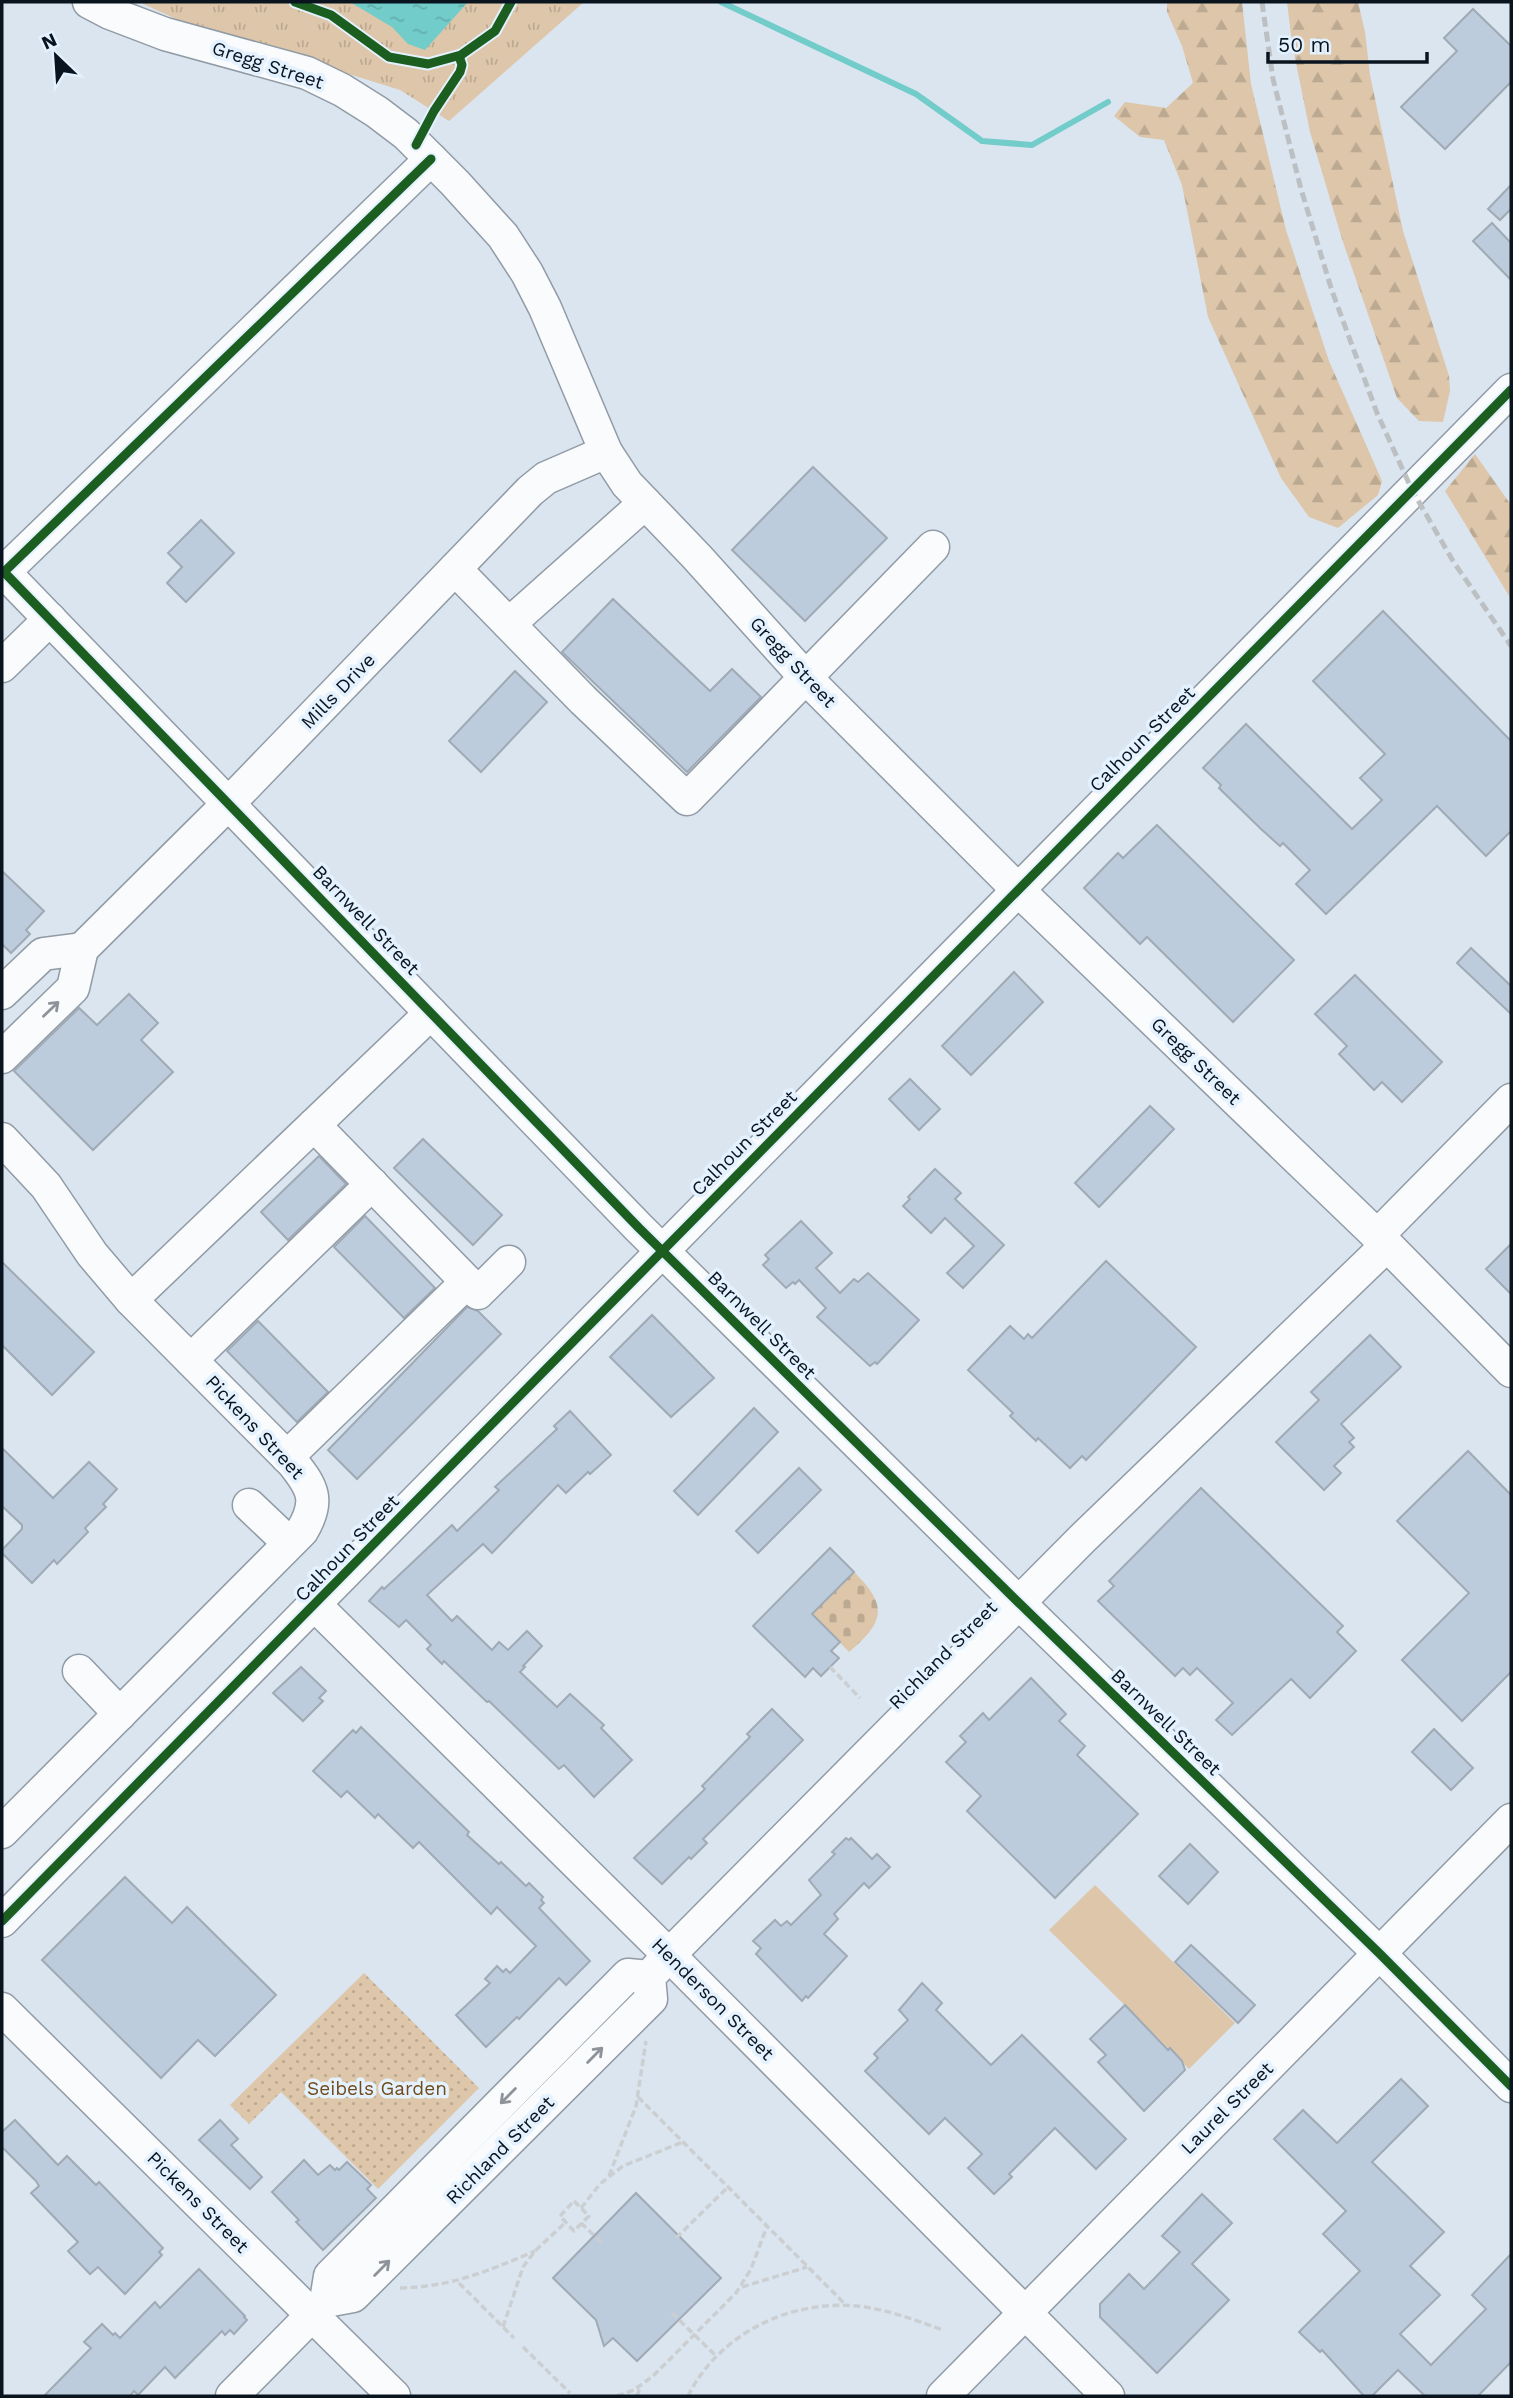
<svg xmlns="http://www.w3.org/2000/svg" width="1513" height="2398" font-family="'Work Sans',sans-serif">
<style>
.grass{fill:#ddc6a9}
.forest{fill:url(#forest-firs)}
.cemetery{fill:url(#cemetery-stones)}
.park{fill:url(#park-tufts)}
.garden{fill:url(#garden-dots)}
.water{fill:url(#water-ripples)}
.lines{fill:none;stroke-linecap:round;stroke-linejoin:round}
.stream{stroke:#72ccca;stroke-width:6}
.building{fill:#bcccdd;stroke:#a0aab5;stroke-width:2}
.minor-casing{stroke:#919ba5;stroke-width:35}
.path{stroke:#cccfd2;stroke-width:3.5;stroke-dasharray:7 3.5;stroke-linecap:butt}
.minor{stroke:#f9fbfd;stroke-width:32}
.rail{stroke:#bdc0c3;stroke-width:5;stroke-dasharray:10 5;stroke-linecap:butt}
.cycleway-casing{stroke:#e4f1fe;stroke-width:13}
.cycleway{stroke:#1b5e20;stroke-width:9}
.oneway{stroke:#8d9399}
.labels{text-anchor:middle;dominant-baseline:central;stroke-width:7;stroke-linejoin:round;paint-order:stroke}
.street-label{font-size:19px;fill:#09141f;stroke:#e4f1fe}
.park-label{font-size:19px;fill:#724b19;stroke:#e4f1fe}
</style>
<defs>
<pattern id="forest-firs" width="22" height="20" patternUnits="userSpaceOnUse" patternTransform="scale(1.75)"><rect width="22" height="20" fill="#ddc6a9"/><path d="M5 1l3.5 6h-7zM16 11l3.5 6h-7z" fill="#bca991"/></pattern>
<pattern id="cemetery-stones" width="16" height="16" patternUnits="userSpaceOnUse" patternTransform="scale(1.75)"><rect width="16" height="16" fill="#ddc6a9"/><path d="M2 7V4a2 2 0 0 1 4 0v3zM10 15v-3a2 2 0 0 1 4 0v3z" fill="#bca991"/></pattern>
<pattern id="park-tufts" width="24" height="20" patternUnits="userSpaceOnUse" patternTransform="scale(1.75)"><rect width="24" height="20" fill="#ddc6a9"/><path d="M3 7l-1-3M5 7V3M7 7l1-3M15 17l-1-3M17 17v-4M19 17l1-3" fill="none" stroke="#bca991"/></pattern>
<pattern id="garden-dots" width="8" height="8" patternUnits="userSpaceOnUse" patternTransform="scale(1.75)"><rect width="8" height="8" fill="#ddc6a9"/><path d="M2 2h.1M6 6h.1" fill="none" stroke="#bca991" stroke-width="1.8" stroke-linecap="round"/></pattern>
<pattern id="water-ripples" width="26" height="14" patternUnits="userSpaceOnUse" patternTransform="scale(1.75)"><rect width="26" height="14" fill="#72ccca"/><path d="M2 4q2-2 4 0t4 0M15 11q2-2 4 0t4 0" fill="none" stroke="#61aead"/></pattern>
</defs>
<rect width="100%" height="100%" fill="#dae5f0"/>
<!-- grass -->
<polygon class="grass" points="1095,1885 1235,2023 1189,2069 1049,1930"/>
<!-- forest -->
<g class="forest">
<polygon points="1167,2 1242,2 1251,84 1286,230 1329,361 1382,481 1378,495 1338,528 1309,517 1281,478 1208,317 1182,185 1164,140 1140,137 1114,116 1125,102 1166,108 1193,83 1182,46 1167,12"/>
<polygon points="1287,2 1358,2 1365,32 1370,75 1403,231 1449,376 1450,391 1443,422 1419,421 1397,398 1342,239 1310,132 1292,43"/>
<polygon points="1475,454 1511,505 1511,599 1445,491"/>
</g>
<!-- cemetery -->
<path class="cemetery" d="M854,1572C888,1605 885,1622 849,1652L812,1614Z"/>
<!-- park -->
<polygon class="park" points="139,2 584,2 449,121 400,90 185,23"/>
<!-- garden -->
<polygon class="garden" points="364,1973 479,2088 378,2189 281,2092 249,2124 230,2105"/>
<!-- water -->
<polygon class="water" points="350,2 468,2 425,50 408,44 392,27"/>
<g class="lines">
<!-- stream -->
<polyline class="stream" points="721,2 916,94 982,141 1032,145 1108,102"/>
</g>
<!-- building -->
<g class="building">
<polygon points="1473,9 1511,46 1511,82 1445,149 1401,107 1457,51 1444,38"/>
<polygon points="1511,185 1511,209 1500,220 1488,209"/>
<polygon points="1492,223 1511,243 1511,280 1473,241"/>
<polygon points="813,467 887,538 805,621 732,550"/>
<polygon points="201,520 234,553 186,602 167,583 182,567 168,553"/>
<polygon points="613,599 710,691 732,669 761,697 687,772 562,652"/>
<polygon points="1383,611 1511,741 1511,831 1486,856 1437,806 1326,914 1296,884 1310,870 1283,843 1280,846 1261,829 1219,788 1221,785 1203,768 1246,724 1352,829 1382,800 1360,778 1385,754 1313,681"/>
<polygon points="515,671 547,702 481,772 449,741"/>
<polygon points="1157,825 1294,960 1233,1022 1147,937 1140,944 1084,888 1118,853 1123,858"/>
<polygon points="2,871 44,911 26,930 30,934 11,953 2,944"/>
<polygon points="1471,948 1511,986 1511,1014 1457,963"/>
<polygon points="1014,972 1043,1002 971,1075 942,1046"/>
<polygon points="1355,975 1442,1062 1402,1102 1382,1082 1374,1090 1339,1054 1347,1046 1315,1014"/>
<polygon points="129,994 158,1023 141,1040 173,1072 93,1150 14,1071 79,1008 97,1025"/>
<polygon points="910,1079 940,1109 919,1130 889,1099"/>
<polygon points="1150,1106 1174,1129 1099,1207 1075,1183"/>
<polygon points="423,1139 502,1215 473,1245 394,1168"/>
<polygon points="319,1156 346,1184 288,1240 261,1212"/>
<polygon points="935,1169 961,1193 955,1199 1004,1245 963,1288 947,1273 974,1246 945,1218 931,1233 903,1206 910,1199 908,1197"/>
<polygon points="365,1216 435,1288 404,1318 334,1247"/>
<polygon points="801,1221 832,1253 816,1268 840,1293 854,1279 858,1282 868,1273 919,1320 877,1364 875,1362 870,1366 817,1317 826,1308 799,1280 795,1284 793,1282 786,1288 763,1265 769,1259 765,1255"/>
<polygon points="1511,1244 1511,1294 1486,1269"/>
<polygon points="1106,1261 1196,1347 1086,1460 1082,1456 1070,1468 1038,1438 1036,1441 1010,1416 1013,1413 968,1370 1010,1326 1024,1339 1028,1334 1032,1338"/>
<polygon points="2,1262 94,1352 52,1395 2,1345"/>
<polygon points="467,1307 478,1311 501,1334 357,1479 328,1450"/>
<polygon points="652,1315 714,1378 671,1417 610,1357"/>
<polygon points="258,1321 328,1392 297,1422 227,1351"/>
<polygon points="1370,1335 1401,1367 1341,1424 1354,1438 1349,1442 1354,1447 1334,1466 1341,1473 1324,1490 1276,1442 1319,1400 1311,1392"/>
<polygon points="754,1408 778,1432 698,1515 674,1491"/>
<polygon points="570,1411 611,1455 590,1474 588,1472 566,1493 558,1485 492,1553 483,1544 427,1595 452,1621 457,1616 492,1650 499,1642 508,1650 527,1631 542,1646 523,1666 525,1667 520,1672 557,1707 570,1694 604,1725 601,1728 632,1760 594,1797 564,1765 559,1769 489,1701 487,1702 444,1661 442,1664 427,1649 431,1645 406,1620 399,1627 369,1601 382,1587 384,1589 396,1578 452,1525 457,1531 499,1490 495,1487 557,1429 554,1426"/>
<polygon points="2,1448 53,1498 89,1462 117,1489 103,1504 106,1507 85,1528 88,1532 57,1564 54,1560 32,1583 2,1553 2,1550 22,1529 22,1525 2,1506"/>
<polygon points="1468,1451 1511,1495 1511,1672 1462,1721 1402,1660 1469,1593 1397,1521"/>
<polygon points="799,1468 821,1490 758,1553 736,1531"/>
<polygon points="1201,1488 1343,1626 1337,1632 1356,1651 1310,1698 1291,1679 1232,1735 1216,1720 1233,1703 1197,1668 1190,1675 1183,1668 1175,1676 1098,1601 1114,1586 1109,1581"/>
<polygon points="830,1548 854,1572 812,1614 840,1642 831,1651 839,1658 821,1676 813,1668 805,1677 753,1626"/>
<polygon points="301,1667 326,1691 319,1698 323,1701 303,1721 273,1693"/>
<polygon points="1031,1678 1066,1714 1059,1721 1085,1746 1077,1755 1138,1814 1055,1898 967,1811 981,1796 946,1762 966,1742 960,1736 983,1713 989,1720"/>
<polygon points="772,1709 803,1740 703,1839 707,1843 691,1859 689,1857 662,1884 634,1858 705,1789 702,1786 750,1737 747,1734"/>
<polygon points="361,1727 469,1832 467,1835 499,1864 501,1862 526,1886 529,1883 543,1897 541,1900 544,1903 539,1908 590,1961 566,1985 559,1978 519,2019 517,2017 486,2047 456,2015 490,1983 485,1979 497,1966 503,1972 506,1969 510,1973 536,1946 497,1907 491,1914 419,1842 413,1848 378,1814 375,1818 347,1791 341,1797 313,1771 353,1730 356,1733"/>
<polygon points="1434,1729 1473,1768 1451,1790 1412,1752"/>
<polygon points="846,1838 849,1840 851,1838 872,1859 877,1854 890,1867 869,1888 864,1883 834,1914 838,1919 824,1934 847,1956 808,1998 806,1996 802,2001 756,1954 761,1948 753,1941 775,1920 781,1926 787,1921 791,1925 821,1895 809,1880 835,1854 832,1852"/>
<polygon points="1190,1844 1218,1872 1188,1904 1159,1876"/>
<polygon points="125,1877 172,1923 187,1907 276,1995 215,2056 198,2040 161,2078 42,1960"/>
<polygon points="1191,1945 1255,2005 1238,2023 1175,1962"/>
<polygon points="922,1983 942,2003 936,2010 991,2065 1022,2035 1126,2139 1096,2169 1055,2128 1009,2174 1012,2177 994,2194 968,2168 982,2154 945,2118 929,2134 865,2071 878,2058 874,2054 908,2020 899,2010"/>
<polygon points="1125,2005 1168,2050 1170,2048 1182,2061 1185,2070 1144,2111 1098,2062 1106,2055 1090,2039"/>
<polygon points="1401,2079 1428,2106 1372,2162 1444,2232 1410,2266 1440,2295 1400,2334 1431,2365 1486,2309 1472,2295 1511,2254 1511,2362 1478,2396 1425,2396 1398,2370 1372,2396 1364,2396 1322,2350 1320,2352 1299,2332 1360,2271 1323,2234 1346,2211 1274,2139 1303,2110 1337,2143"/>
<polygon points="15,2120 58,2165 67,2156 96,2185 99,2182 163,2248 159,2252 162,2255 125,2294 98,2267 90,2274 68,2251 78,2242 31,2193 39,2186 36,2181 2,2147 2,2132"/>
<polygon points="220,2120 238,2139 231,2145 262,2177 250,2189 199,2140"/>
<polygon points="304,2160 318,2175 330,2165 335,2170 337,2168 339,2170 347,2162 371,2185 367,2189 376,2198 323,2250 296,2222 299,2220 272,2192"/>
<polygon points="636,2193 721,2278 637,2361 613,2338 604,2346 596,2320 553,2278"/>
<polygon points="1202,2194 1232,2223 1192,2264 1229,2300 1157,2373 1100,2317 1100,2304 1129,2274 1144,2289 1180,2252 1162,2236"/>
<polygon points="199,2269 245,2316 244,2317 247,2320 234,2334 230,2330 225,2335 222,2331 175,2378 165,2367 138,2395 134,2391 130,2396 44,2396 91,2348 84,2342 102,2324 113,2335 115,2333 120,2338 155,2302 160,2308"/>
</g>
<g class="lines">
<defs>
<g id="minor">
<polyline points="89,2 110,13 165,34 307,73 342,90 377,112 406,134 455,183 503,236 527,273 545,308 606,452 627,484 697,557 806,678 1018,890 1387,1245 1511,1371"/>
<polyline points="431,159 4,572 639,1228 1019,1603 1380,1954 1511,2086"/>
<polyline points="455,569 583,700 687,799 933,547"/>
<polyline points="509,624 645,503"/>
<polyline points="2,666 50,619"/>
<polyline points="2,993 43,954 82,949"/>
<polyline points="2,1057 73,988 82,949 229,803 530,491 546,478 606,452"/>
<polyline points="314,1125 478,1293 509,1262"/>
<path d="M2,1139L46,1186L92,1254L131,1300L293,1463C313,1488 320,1501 302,1531L2,1832"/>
<polyline points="1377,1236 1511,1100"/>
<polyline points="131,1300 431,1013"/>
<polyline points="191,1360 372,1184"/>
<polyline points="287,1457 467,1282"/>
<polyline points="249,1505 289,1543"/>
<polyline points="315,1605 669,1955 1108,2396"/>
<polyline points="79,1671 120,1714"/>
<polyline points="2,1921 1511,390"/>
<polyline points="2,2009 394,2396"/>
<polyline points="326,2301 330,2276 628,1975 649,1977"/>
<polyline points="232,2396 326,2301 353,2296 651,1999 649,1977 669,1955 1082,1539 1387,1245"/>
<polyline points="943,2396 1511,1820"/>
</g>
</defs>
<!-- minor casing -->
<use href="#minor" class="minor-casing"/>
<!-- path -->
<g class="path">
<polyline points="830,1667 860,1698"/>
<polyline points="638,2097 846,2305"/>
<polyline points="609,2176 636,2106 646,2041"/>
<polygon points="574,2201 589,2216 574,2231 560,2216"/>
<polyline points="581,2208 600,2184 623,2166 683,2142"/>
<polyline points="581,2223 601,2242"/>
<polyline points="676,2238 728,2187"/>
<polyline points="459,2283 514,2338"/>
<polyline points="742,2287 807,2267"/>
<path d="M400,2288C451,2287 488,2271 535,2251"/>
<polyline points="672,2313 716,2356"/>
<polyline points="503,2327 523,2267 535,2251 566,2222"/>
<polyline points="523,2347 570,2393"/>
<polyline points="617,2396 634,2390 653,2376 736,2293 751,2269 767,2226"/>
<polyline points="637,2396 641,2385"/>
<path d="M688,2396C720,2332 794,2297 865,2307C892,2311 917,2321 943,2330"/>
</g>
<!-- minor -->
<use href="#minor" class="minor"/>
<!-- rail -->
<polyline class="rail" points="1262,2 1273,79 1301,189 1332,291 1377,413 1412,490 1453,561 1511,646"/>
<defs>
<g id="cycleway">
<polyline points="295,2 331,15 389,57 428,64 461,55 495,31 511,2"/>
<polyline points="416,145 434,111 460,72 462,65 459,56"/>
<polyline points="431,159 4,572 639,1228 1019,1603 1380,1954 1511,2086"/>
<polyline points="2,1921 1511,390"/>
</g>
</defs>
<!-- cycleway casing -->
<use href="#cycleway" class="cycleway-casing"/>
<!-- cycleway -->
<use href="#cycleway" class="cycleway"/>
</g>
<!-- one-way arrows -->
<defs><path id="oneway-shaft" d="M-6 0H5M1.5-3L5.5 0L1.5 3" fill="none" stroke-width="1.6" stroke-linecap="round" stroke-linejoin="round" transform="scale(1.75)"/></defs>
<g class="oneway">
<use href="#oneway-shaft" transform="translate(51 1009) rotate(-44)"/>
<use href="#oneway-shaft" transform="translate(595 2055) rotate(-45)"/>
<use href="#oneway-shaft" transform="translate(508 2096) rotate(135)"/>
<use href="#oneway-shaft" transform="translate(382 2268) rotate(-45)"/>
</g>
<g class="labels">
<!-- street labels -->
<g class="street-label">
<text transform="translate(268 65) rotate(18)">Gregg Street</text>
<text transform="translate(793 662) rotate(47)">Gregg Street</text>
<text transform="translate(338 691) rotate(-46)">Mills Drive</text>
<text transform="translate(1142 739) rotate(-45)">Calhoun Street</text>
<text transform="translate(366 920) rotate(46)">Barnwell Street</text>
<text transform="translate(1196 1061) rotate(44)">Gregg Street</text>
<text transform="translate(744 1143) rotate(-45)">Calhoun Street</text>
<text transform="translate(762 1325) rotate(45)">Barnwell Street</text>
<text transform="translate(255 1427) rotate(47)">Pickens Street</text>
<text transform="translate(347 1548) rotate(-46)">Calhoun Street</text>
<text transform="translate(943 1655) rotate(-45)">Richland Street</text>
<text transform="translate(1166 1722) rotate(44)">Barnwell Street</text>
<text transform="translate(713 1999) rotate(45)">Henderson Street</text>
<text transform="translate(1227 2108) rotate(-45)">Laurel Street</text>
<text transform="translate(500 2150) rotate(-45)">Richland Street</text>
<text transform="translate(198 2202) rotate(45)">Pickens Street</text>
</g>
<!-- park labels -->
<g class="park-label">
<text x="377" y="2088">Seibels Garden</text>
</g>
</g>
<!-- border -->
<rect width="1513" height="2398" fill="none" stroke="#09141f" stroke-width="7"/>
<!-- north arrow -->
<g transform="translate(56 56) rotate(335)" stroke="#e4f1fe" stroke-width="5" paint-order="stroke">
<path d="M0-5L12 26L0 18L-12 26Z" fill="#09141f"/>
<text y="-10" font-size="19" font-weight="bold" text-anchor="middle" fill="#09141f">N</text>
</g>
<!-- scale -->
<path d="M1268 52v10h159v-10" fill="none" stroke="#09141f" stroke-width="3.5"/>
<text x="1278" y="52" font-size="21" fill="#09141f" stroke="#e4f1fe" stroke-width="5" paint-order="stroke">50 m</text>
</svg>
